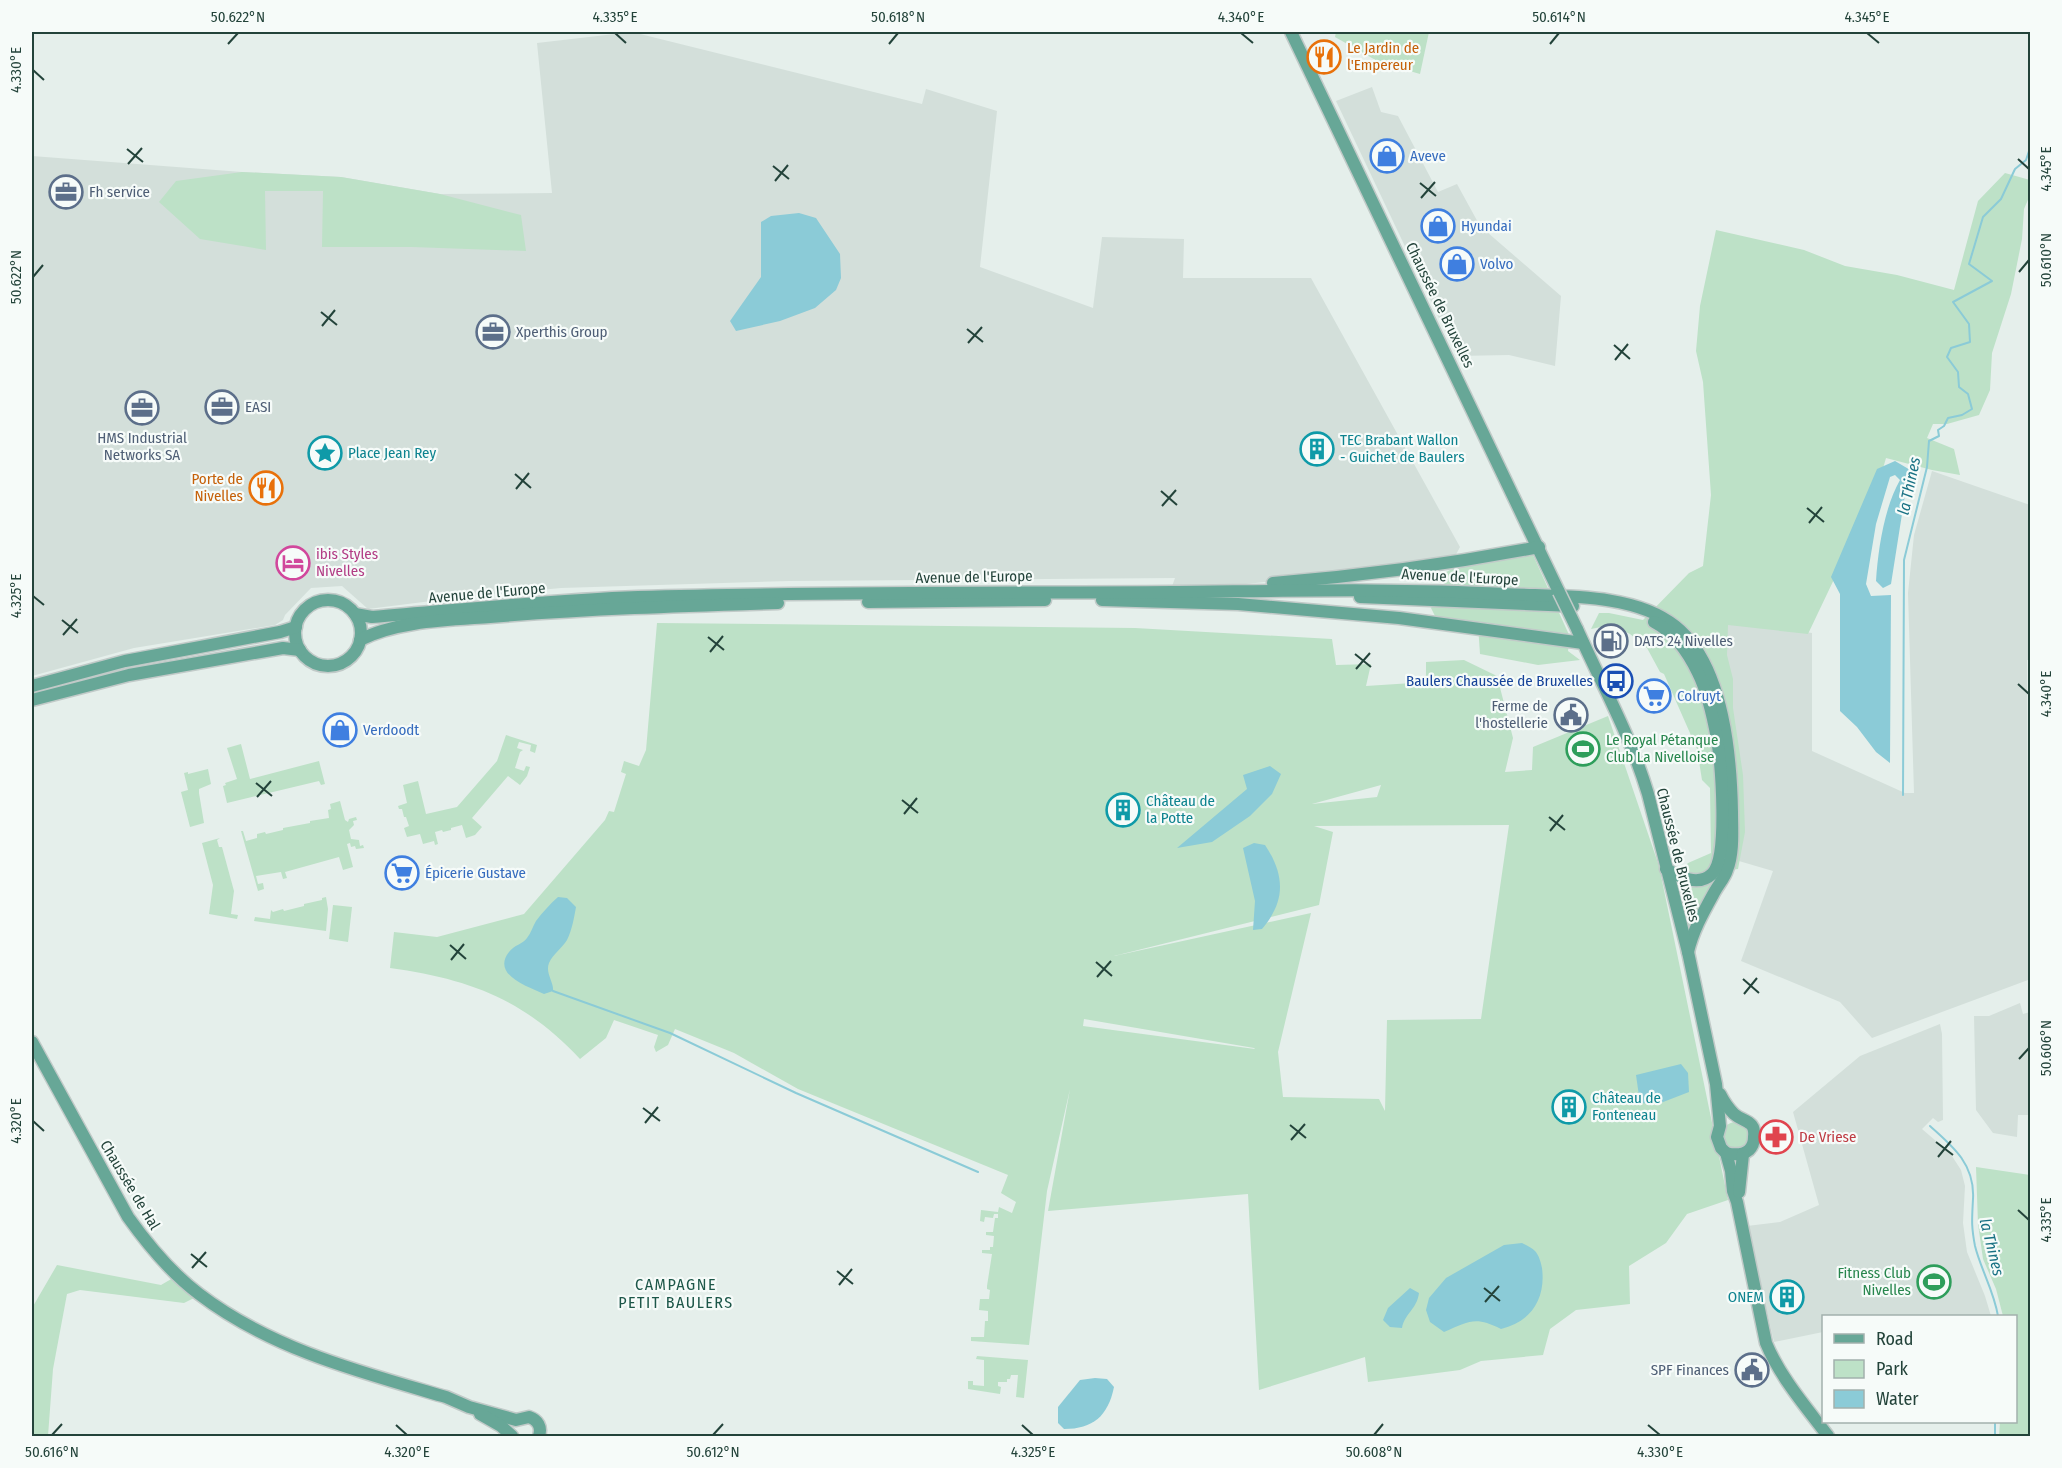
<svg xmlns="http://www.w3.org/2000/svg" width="2062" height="1468" font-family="'Fira Sans Condensed',sans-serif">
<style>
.built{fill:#d3dfda}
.green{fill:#bde1c7;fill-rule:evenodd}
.water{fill:#8bcbd7}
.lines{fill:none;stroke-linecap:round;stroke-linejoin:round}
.stream{stroke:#8bcbd7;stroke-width:2}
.major-casing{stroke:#c1cac8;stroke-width:15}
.major{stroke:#67a797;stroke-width:12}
.major-bridge-casing{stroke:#c1cac8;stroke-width:15;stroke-linecap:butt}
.major-bridge{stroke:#67a797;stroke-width:12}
.ticks{fill:none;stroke:#23433a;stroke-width:2}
.labels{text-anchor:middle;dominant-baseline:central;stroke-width:4.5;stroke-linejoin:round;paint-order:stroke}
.food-label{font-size:15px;fill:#c56008;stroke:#f6fbf9;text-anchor:start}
.shop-label{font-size:15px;fill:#366cbe;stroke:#f6fbf9;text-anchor:start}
.service-label{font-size:15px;fill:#4e5e75;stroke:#f6fbf9;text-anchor:start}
.street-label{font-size:15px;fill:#23433a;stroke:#f6fbf9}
.culture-label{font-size:15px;fill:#0d838f;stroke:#f6fbf9;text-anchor:start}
.hotel-label{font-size:15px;fill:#b23c85;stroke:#f6fbf9;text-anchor:start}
.transit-label{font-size:15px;fill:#164399;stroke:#f6fbf9;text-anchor:end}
.leisure-label{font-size:15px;fill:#27864d;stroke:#f6fbf9;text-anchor:start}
.health-label{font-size:15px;fill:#be3a42;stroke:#f6fbf9;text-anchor:start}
.water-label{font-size:16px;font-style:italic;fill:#187183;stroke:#f6fbf9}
.neighbourhood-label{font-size:16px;letter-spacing:1.5px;fill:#1d5749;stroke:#f6fbf9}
.neatline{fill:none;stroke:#23433a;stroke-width:2}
.ticks-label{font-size:15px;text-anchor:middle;fill:#23433a}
</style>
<rect width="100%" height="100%" fill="#e5efeb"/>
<!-- built -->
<g class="built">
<polygon points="632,32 922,104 926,89 997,111 980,267 1093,308 1102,237 1184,239 1183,278 1311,278 1460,547 1452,562 1170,592 1175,578 789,581 561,588 455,598 368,609 342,586 311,588 285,615 283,620 275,625 134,648 32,676 32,156 242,172 341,177 440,194 552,193 537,43"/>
<polygon points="1372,87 1381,112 1398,116 1438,192 1457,184 1480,226 1561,296 1555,366 1509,355 1457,356 1336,101"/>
<polygon points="1932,471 2030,505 2030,660 2027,660 2028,980 1872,1038 1840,1002 1741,961 1773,871 1732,859 1721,619 1812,633 1812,751 1905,793 1914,793 1908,593 1914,535"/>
<polygon points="2020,1003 2023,1014 2030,1012 2030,1115 2018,1115 2017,1137 1993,1133 1976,1110 1974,1016 1989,1016"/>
<polygon points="1940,1024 1942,1034 1943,1120 1938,1122 1933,1118 1922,1129 1950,1153 1961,1170 1965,1186 1963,1223 1967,1252 1985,1296 1991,1316 1886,1316 1879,1315 1873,1316 1824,1316 1823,1332 1774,1342 1747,1226 1780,1222 1819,1205 1793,1112 1860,1056"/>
</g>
<!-- green -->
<g class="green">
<polygon points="1336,32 1429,32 1420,74 1379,62 1335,37"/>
<polygon points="242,172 341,177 440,194 521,215 526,251 412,247 322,247 323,191 265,191 266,250 200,239 159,202 176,181"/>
<polygon points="2005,173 2030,180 2030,195 2024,209 2022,239 2011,294 1992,353 1990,390 1979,415 1947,424 1933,424 1927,438 1954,449 1960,475 1932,470 1886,458 1877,489 1808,634 1728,625 1727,655 1733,679 1733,708 1743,775 1745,832 1738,869 1696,875 1681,871 1688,863 1711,853 1710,788 1702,780 1697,749 1664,674 1660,672 1647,648 1630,634 1611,625 1591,629 1599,613 1609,613 1643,620 1689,573 1703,566 1711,495 1703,382 1696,351 1700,306 1716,230 1804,250 1845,266 1897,275 1954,290 1978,201"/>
<path d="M1533,555L1570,637L1568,651L1580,660L1538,665L1480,654L1478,625L1435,616L1431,608L1444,584L1439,577C1464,557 1503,558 1533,555Z"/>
<path d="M657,623L1135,628L1332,639L1336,665L1371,664L1366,686L1443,681L1426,679V662L1464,660L1497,676L1513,738L1505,772L1532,770L1533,747L1608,716L1659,866L1728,1200L1687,1214L1666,1243L1629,1266L1630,1304L1576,1310L1550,1329L1543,1355L1481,1361L1460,1370L1368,1382L1365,1357L1259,1390L1248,1194L1048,1211L1070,1089L1047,1191L1029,1345L971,1341V1337H984L985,1321H988V1311L979,1310L980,1299H989L990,1290L987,1289V1286L992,1254L982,1253V1250H990V1247H993L994,1236L986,1235V1232H993L995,1218H998V1214H994L993,1218L985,1217L984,1222L980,1221L981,1210L998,1212L999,1207L1012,1213L1016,1202L1001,1193L1008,1175L798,1089L734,1053L675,1029L668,1045L656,1052L654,1047L658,1035L614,1020L606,1038L580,1059C524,999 469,979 390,968L394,932L437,937L524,914L605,820L609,811L614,812L626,774L621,772L624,761L639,766L646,750ZM1381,785L1377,797L1312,804ZM1509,825L1481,1019L1387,1020L1385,1111L1379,1099L1283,1097L1278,1052L1311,913L1114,956L1319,905L1333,832L1314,826ZM1084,1019L1254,1048L1255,1049L1083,1026Z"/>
<polygon points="506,735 537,745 535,753 530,751 531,745 519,742 517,748 523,750 520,752 515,768 524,771 526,766 530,767 527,776 520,785 508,776 472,818 482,827 475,835 466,838 462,825 451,828 451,830 443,832 442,830 435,832 438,844 435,845 434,841 423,844 420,834 407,837 404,828 409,826 406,817 404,817 402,809 399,809 398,806 407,803 403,785 418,781 426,814 457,807 497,761"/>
<polygon points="241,744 250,779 319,761 325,784 321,785 319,781 227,803 223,786 226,785 225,783 237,779 227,748"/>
<polygon points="208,769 211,784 199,789 199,793 204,823 190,827 181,792 188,790 184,773 188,772 188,774"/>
<polygon points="340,801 345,820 348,822 349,819 356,817 357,820 353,821 354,825 349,830 351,839 359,840 360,846 363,845 364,848 356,849 355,846 351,847 350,843 347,844 353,867 343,870 339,857 285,872 287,878 283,879 281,872 256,876 258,884 263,883 264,889 258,891 241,831 243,831 246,841 257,838 257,834 265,832 266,834 283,830 283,828 310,823 310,821 329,818 328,810 331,809 330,804"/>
<polygon points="220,838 217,840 219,847 222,847 234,891 231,914 238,915 237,919 209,914 213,885 202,843"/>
<polygon points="1720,875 1689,931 1675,880"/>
<polygon points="326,897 328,909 326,931 254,921 255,917 270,919 271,910 273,912 283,909 284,911 304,906 304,904 322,900 322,898"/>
<polygon points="333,905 352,907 348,942 329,939"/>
<circle cx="1736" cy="1136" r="14"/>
<polygon points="1976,1167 2030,1175 2030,1436 1999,1436 2000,1422 2016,1422 2016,1316 2003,1316 1996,1289 1983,1259 1978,1224"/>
<polygon points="57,1265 161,1285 173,1278 194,1298 184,1303 80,1290 67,1294 53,1369 48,1436 32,1436 32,1308"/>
<polygon points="977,1356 1028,1360 1024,1398 1016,1397 1018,1375 1011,1375 1010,1379 1007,1379 1007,1382 998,1382 998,1386 1001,1387 1000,1394 968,1389 968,1381 973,1381 973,1385 984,1386 984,1360 976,1359"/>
</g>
<!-- water -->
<g class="water">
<polygon points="799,213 816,218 840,254 841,278 836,290 815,308 780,321 736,331 730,321 761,277 761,222 771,216"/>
<path d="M1895,461L1912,471L1911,484L1905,495L1891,584L1883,588L1876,581C1878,550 1884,508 1900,480L1895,475L1890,477L1876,524L1866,584L1871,596L1891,595L1890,763L1876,752L1857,727L1840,711V594L1831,577L1877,469Z"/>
<polygon points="1270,766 1281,774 1272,794 1250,816 1212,842 1177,848 1247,789 1243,775"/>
<path d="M1254,843L1265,845C1285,875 1286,901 1262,929L1253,930L1255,901L1243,848Z"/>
<path d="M558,897L567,898L576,907C574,918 572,930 567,940C562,948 553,954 549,963C545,973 554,982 553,991L544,994C529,987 491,975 509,952C514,945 523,944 527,938C531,933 533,926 536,921C542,913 550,904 558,897Z"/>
<polygon points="1681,1064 1688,1073 1689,1092 1658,1104 1640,1103 1636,1075"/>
<path d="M1522,1243C1526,1245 1532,1248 1535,1251C1539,1255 1541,1263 1542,1268C1546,1299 1531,1322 1501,1329C1475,1316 1470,1321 1444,1332L1430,1322L1426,1310L1429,1298L1446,1278L1504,1245Z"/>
<path d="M1410,1288L1419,1293C1417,1309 1405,1313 1402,1328L1390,1327L1383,1320L1388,1308Z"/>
<path d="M1095,1378L1107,1379L1114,1387C1108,1416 1093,1429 1064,1429L1058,1423V1407L1080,1380Z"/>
</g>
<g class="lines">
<!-- stream -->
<g class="stream">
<polyline points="1903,795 1904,560 1927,467 1929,441 1939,436 1938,430 1944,426 1948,418 1962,415 1972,409 1968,394 1959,387 1958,372 1947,357 1951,348 1970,342 1969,324 1953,302 1992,281 1969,264 1983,217 2001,199 2015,169 2026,160 2030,148"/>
<polyline points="553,991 670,1033 796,1093 978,1172"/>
<path d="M1930,1126C1954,1147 1975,1165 1973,1199C1972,1219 1971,1225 1975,1246C1981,1270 1994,1291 1998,1316"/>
<polyline points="1995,1436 1995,1422"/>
</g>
<defs>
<g id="major">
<polyline points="1291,32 1559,592"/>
<path d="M1273,583C1362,576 1451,564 1539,547"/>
<polyline points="1360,597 1573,606"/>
<polyline points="1102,600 1238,604 1399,618 1583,643"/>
<circle cx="328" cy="633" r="33"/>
<polyline points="868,602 1045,600"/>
<path d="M355,614L372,617C460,610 549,600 638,597C816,592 994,593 1172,592C1284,591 1394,588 1505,594C1557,597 1633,592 1675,626C1723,664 1731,755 1732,812C1732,830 1734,853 1727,870C1725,877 1719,884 1715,891C1704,911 1693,930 1688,952"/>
<path d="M1654,622C1675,633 1688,652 1698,673C1708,693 1713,717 1717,739C1721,764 1729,857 1712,874C1698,887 1680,877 1666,869"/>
<path d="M1577,629C1602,685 1630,734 1648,794L1688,952L1716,1084L1720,1126L1717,1137L1721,1148L1726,1153L1731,1171L1733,1191L1737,1202L1766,1343C1780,1377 1806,1407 1828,1436"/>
<path d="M360,640C396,621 449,620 490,617C586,609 682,606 778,603"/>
<polyline points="32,686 125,661 280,632 296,627"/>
<polyline points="32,700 129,675 283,648 300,650"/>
<path d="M32,1042L128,1217C148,1245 171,1273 199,1294C271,1349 360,1372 446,1397L469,1407L516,1420L529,1417C538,1420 542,1427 539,1436"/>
<path d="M1720,1094C1724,1102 1728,1108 1734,1114C1743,1122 1756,1120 1754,1137C1754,1142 1753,1146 1749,1150C1742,1156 1734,1155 1726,1153"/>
<polyline points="1739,1192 1743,1154"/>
<polyline points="480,1414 501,1426 512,1436"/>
</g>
</defs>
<!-- major casing -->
<use href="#major" class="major-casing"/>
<!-- major -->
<use href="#major" class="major"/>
<defs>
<polyline id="major-bridge" points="1559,592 1577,629"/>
</defs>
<!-- major-bridge casing -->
<use href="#major-bridge" class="major-bridge-casing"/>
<!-- major-bridge -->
<use href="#major-bridge" class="major-bridge"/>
</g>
<!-- ticks -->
<path class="ticks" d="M615,33L626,43M1241,33L1253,43M1867,33L1879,43M228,44L238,33M889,44L898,33M1550,44L1559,33M33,70L44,80M127,149L143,162M2018,159L2029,169M128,164L142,148M773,166L789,179M775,181L788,165M1420,183L1436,196M1421,198L1435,182M2019,272L2029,260M33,277L43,265M321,312L337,325M322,326L335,310M967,329L983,342M968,343L982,327M1614,345L1630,359M1615,360L1628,344M515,474L531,488M516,489L529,473M1161,491L1177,505M1162,506L1176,490M1807,508L1824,522M1809,523L1822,507M33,596L44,605M62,620L78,633M63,635L77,619M708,637L724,650M710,652L723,636M1355,654L1371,667M1356,669L1370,653M2018,684L2029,694M256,783L272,796M257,797L271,781M902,800L918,813M904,814L917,798M1549,817L1565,830M1550,831L1563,815M450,945L466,959M451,960L464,944M1096,962L1112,976M1097,977L1111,961M1743,979L1759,993M1744,994L1757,978M2019,1059L2029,1048M643,1108L660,1121M33,1121L44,1131M645,1123L658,1107M1290,1125L1306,1138M1291,1140L1305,1124M1936,1142L1953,1155M1938,1157L1951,1141M2018,1210L2029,1220M191,1254L207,1267M192,1268L206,1252M837,1271L853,1284M839,1285L852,1269M1484,1288L1500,1301M1485,1302L1499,1286M396,1425L407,1435M1022,1425L1033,1435M1648,1425L1660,1435M52,1435L62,1424M713,1435L723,1424M1374,1435L1383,1424"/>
<!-- icons -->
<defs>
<symbol id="restaurant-ring" viewBox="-11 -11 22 22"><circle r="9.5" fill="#f6fbf9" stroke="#e8710a" stroke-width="1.5"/><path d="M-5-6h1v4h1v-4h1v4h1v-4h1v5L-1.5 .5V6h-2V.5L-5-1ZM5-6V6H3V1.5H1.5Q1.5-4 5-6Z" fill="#e8710a"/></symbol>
<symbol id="shop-ring" viewBox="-11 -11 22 22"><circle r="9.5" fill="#f6fbf9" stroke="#3f7fe0" stroke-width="1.5"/><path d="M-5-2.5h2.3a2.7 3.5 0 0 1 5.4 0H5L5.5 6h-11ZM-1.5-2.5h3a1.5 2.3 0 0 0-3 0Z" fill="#3f7fe0"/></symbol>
<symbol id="office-ring" viewBox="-11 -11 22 22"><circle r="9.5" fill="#f6fbf9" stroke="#5c6f8a" stroke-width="1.5"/><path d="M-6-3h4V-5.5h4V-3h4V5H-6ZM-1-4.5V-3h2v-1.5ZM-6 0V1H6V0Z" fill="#5c6f8a"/></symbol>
<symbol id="building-ring" viewBox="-11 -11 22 22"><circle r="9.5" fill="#f6fbf9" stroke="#0f9aa8" stroke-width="1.5"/><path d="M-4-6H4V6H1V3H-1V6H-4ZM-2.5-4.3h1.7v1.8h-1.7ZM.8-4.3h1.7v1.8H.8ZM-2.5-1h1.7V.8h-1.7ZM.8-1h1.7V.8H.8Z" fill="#0f9aa8"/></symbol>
<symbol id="sight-ring" viewBox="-11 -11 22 22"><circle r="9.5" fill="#f6fbf9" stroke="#0f9aa8" stroke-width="1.5"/><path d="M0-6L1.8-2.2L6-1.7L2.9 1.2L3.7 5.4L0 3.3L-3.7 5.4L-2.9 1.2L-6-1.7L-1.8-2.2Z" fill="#0f9aa8"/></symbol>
<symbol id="hotel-ring" viewBox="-11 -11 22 22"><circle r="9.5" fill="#f6fbf9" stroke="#d1479c" stroke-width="1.5"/><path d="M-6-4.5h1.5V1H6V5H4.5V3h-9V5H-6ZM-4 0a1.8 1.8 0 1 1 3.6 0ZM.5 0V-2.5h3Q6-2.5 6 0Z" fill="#d1479c"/></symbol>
<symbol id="fuel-ring" viewBox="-11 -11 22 22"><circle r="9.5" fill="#f6fbf9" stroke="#5c6f8a" stroke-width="1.5"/><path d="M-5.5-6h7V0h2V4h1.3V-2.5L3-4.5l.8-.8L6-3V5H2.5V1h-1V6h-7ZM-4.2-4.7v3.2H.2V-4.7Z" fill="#5c6f8a"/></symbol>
<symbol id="bus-ring" viewBox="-11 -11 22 22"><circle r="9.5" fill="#f6fbf9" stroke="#1a4fb4" stroke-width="1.5"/><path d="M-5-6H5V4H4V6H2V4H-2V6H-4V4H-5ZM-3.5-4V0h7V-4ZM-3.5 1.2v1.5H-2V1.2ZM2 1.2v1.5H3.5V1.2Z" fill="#1a4fb4"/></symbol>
<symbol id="supermarket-ring" viewBox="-11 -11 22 22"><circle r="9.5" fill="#f6fbf9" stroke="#3f7fe0" stroke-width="1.5"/><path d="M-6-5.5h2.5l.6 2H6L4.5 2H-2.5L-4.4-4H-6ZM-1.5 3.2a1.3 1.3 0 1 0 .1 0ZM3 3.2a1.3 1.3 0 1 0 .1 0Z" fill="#3f7fe0"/></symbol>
<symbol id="civic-ring" viewBox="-11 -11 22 22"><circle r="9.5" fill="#f6fbf9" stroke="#5c6f8a" stroke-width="1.5"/><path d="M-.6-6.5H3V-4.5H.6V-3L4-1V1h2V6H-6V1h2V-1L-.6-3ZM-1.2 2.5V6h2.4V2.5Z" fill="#5c6f8a"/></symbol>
<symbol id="stadium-ring" viewBox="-11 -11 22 22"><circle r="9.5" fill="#f6fbf9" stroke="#2e9e5b" stroke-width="1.5"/><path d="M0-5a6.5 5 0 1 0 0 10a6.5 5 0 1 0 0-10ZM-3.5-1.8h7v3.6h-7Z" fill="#2e9e5b"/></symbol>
<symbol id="pharmacy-ring" viewBox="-11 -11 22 22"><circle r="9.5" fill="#f6fbf9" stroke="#e0444e" stroke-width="1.5"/><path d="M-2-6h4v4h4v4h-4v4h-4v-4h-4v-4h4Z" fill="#e0444e"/></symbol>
</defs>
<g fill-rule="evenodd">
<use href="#restaurant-ring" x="1305" y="38" width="38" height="38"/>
<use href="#shop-ring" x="1368" y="137" width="38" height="38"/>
<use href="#office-ring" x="47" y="173" width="38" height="38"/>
<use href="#shop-ring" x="1419" y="207" width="38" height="38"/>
<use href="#shop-ring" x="1438" y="245" width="38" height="38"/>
<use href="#office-ring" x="474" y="313" width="38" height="38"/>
<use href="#office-ring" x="203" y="388" width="38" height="38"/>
<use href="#office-ring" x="123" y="389" width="38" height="38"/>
<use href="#building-ring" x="1298" y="430" width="38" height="38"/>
<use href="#sight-ring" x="306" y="434" width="38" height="38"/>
<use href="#restaurant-ring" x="247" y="469" width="38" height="38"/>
<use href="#hotel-ring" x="274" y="544" width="38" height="38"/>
<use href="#fuel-ring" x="1592" y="622" width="38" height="38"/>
<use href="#bus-ring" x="1597" y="662" width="38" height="38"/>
<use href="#supermarket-ring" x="1635" y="677" width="38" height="38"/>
<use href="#civic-ring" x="1552" y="696" width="38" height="38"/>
<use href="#shop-ring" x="321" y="711" width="38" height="38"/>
<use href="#stadium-ring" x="1564" y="730" width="38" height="38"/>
<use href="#building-ring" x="1104" y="791" width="38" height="38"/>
<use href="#supermarket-ring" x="383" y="854" width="38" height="38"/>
<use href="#building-ring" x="1550" y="1088" width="38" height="38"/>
<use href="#pharmacy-ring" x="1757" y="1118" width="38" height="38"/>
<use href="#stadium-ring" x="1915" y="1263" width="38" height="38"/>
<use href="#building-ring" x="1768" y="1278" width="38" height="38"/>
<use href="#civic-ring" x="1733" y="1351" width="38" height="38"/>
</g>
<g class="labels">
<!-- food labels -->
<g class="food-label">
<text x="1347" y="48">Le Jardin de<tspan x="1347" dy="17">l'Empereur</tspan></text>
<text x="243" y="479" text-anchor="end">Porte de<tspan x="243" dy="17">Nivelles</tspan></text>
</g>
<!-- shop labels -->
<g class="shop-label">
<text x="1410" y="156">Aveve</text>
<text x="1461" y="226">Hyundai</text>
<text x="1480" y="264">Volvo</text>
<text x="1677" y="696">Colruyt</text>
<text x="363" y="730">Verdoodt</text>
<text x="425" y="873">Épicerie Gustave</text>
</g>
<!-- service labels -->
<g class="service-label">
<text x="89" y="192">Fh service</text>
<text x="516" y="332">Xperthis Group</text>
<text x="245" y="407">EASI</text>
<text x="142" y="438" text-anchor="middle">HMS Industrial<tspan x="142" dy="17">Networks SA</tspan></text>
<text x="1634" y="641">DATS 24 Nivelles</text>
<text x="1548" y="706" text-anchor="end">Ferme de<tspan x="1548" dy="17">l'hostellerie</tspan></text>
<text x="1729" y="1370" text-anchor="end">SPF Finances</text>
</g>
<!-- street labels -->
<g class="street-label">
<text transform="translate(1440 305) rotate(64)">Chaussée de Bruxelles</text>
<text transform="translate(974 577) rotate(-1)">Avenue de l'Europe</text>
<text transform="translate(1460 577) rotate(3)">Avenue de l'Europe</text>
<text transform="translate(487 593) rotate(-5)">Avenue de l'Europe</text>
<text transform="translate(1678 855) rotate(76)">Chaussée de Bruxelles</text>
<text transform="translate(130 1185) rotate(59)">Chaussée de Hal</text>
</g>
<!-- culture labels -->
<g class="culture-label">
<text x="1340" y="440">TEC Brabant Wallon<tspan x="1340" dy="17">- Guichet de Baulers</tspan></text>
<text x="348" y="453">Place Jean Rey</text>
<text x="1146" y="801">Château de<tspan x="1146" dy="17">la Potte</tspan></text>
<text x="1592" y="1098">Château de<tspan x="1592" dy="17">Fonteneau</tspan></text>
<text x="1764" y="1297" text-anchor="end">ONEM</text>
</g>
<!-- hotel labels -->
<g class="hotel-label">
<text x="316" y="554">ibis Styles<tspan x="316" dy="17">Nivelles</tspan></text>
</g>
<!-- transit labels -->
<g class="transit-label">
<text x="1593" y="681">Baulers Chaussée de Bruxelles</text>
</g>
<!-- leisure labels -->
<g class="leisure-label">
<text x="1606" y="740">Le Royal Pétanque<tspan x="1606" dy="17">Club La Nivelloise</tspan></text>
<text x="1911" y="1273" text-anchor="end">Fitness Club<tspan x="1911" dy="17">Nivelles</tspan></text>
</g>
<!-- health labels -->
<g class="health-label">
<text x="1799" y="1137">De Vriese</text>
</g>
<!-- water labels -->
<g class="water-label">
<text transform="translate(1909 486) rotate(-78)">la Thines</text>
<text transform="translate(1992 1247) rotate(76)">la Thines</text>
</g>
<!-- neighbourhood labels -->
<g class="neighbourhood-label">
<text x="676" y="1284">CAMPAGNE<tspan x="676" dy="18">PETIT BAULERS</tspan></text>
</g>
</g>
<!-- border -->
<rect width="2062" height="1468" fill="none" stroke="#f6fbf9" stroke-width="66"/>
<!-- legend -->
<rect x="1822" y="1315" width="195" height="108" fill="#f6fbf9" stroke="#a2b1ad" stroke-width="1.5"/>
<rect x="1834" y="1334" width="30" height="9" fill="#67a797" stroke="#a2b1ad" stroke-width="1.5"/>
<text x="1876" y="1345" font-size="18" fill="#23433a">Road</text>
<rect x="1834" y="1360" width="30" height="18" fill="#bde1c7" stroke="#a2b1ad" stroke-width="1.5"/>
<text x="1876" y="1375" font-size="18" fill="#23433a">Park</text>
<rect x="1834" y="1390" width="30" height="18" fill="#8bcbd7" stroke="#a2b1ad" stroke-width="1.5"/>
<text x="1876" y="1405" font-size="18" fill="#23433a">Water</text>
<rect x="33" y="33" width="1996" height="1402" class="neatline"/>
<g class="ticks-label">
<text x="238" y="22">50.622°N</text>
<text x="615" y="22">4.335°E</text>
<text x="898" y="22">50.618°N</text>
<text x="1241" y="22">4.340°E</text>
<text x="1559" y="22">50.614°N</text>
<text x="1867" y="22">4.345°E</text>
<text transform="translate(16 70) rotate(-90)" y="5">4.330°E</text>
<text transform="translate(2046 169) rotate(-90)" y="5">4.345°E</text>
<text transform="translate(2046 260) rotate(-90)" y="5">50.610°N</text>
<text transform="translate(16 277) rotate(-90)" y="5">50.622°N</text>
<text transform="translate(16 596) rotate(-90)" y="5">4.325°E</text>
<text transform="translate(2046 694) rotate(-90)" y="5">4.340°E</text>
<text transform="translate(2046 1048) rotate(-90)" y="5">50.606°N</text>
<text transform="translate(16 1121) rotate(-90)" y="5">4.320°E</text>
<text transform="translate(2046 1220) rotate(-90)" y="5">4.335°E</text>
<text x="52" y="1457">50.616°N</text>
<text x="407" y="1457">4.320°E</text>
<text x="713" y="1457">50.612°N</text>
<text x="1033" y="1457">4.325°E</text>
<text x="1374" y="1457">50.608°N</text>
<text x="1660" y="1457">4.330°E</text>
</g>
</svg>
